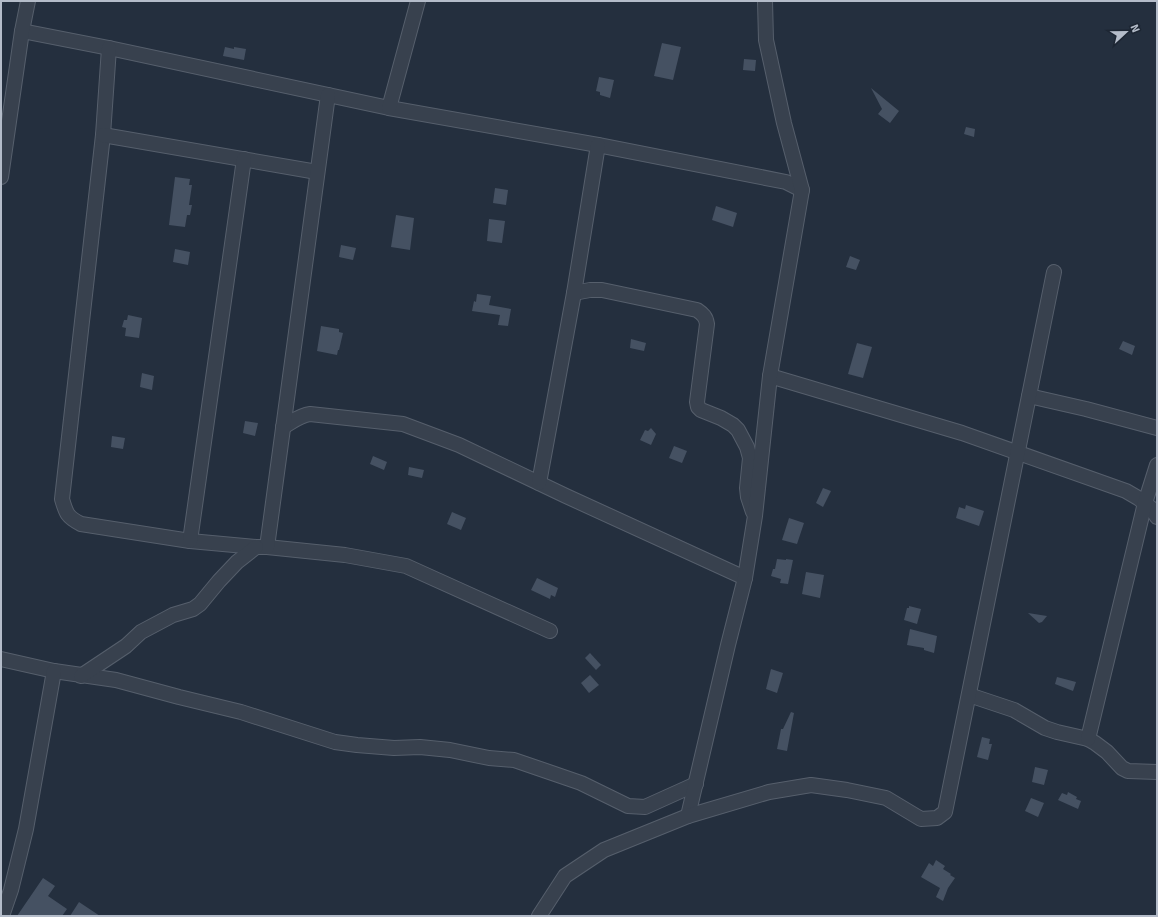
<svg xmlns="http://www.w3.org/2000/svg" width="1158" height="917" font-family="Signika,sans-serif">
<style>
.building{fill:#455162}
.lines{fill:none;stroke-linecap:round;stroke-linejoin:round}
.minor-casing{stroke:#565f6c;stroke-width:16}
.minor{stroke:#38414e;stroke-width:14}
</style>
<rect width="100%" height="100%" fill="#242f3e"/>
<!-- building -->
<g class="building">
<polygon points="662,43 681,47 673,80 654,76"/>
<polygon points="225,47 234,49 234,47 246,49 244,60 223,56"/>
<polygon points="744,59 756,60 755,71 743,70"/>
<polygon points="599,77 614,80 610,98 600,95 600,92 596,91"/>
<polygon points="871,88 899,111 890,123 878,114 882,109"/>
<polygon points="966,127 975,129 974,137 964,134"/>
<polygon points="175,177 190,179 189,185 192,185 189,205 192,205 190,215 187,215 185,227 169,225"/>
<polygon points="495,188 508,190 506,205 493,203"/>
<polygon points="716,206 737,213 733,227 712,220"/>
<polygon points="396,215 414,218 410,250 391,247"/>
<polygon points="489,219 505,221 502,243 487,241"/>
<polygon points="341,245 356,248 353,260 339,257"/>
<polygon points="175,249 190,252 188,265 173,262"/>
<polygon points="850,256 860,260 856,270 846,267"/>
<polygon points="477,294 491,296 489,305 511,309 508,326 498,325 500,315 472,311 474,301 476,302"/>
<polygon points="128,315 142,318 139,338 125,336 126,328 122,327 124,320 127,320"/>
<polygon points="321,326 339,329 339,332 343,333 339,350 338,350 337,355 317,351"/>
<polygon points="631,339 646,343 644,351 630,348"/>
<polygon points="1123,341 1135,346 1132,355 1119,349"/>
<polygon points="857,343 872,347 863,378 848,374"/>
<polygon points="142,373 154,376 152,390 140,387"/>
<polygon points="245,421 258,423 255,436 243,433"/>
<polygon points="651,428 656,434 651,445 640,440 645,430 648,431"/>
<polygon points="112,436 125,438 123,449 111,447"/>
<polygon points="674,446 687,451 682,463 669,458"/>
<polygon points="373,456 387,462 384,470 370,464"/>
<polygon points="409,467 424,470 422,478 408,475"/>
<polygon points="823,488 831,491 823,507 816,503"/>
<polygon points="966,505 984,511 979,526 956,518 959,507 965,509"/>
<polygon points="452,512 466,518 461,530 447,524"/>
<polygon points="789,518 804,523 797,544 782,540"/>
<polygon points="777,559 786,560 786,559 793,560 788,584 780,583 781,579 771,576 773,569 775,569"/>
<polygon points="806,572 824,575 820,598 802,594"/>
<polygon points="537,578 558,588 555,597 551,595 550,599 531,590"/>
<polygon points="909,606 921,609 917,624 904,620 907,608 909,608"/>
<polygon points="1028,613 1047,616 1042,622 1039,623"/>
<polygon points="910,629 937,636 934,653 924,650 924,648 907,645"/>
<polygon points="590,653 601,665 596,670 585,658"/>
<polygon points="771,669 783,673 777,693 766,689"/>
<polygon points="590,675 599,685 589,693 581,683"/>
<polygon points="1057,677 1076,682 1073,691 1055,684"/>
<polygon points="791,712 794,713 787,751 777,749 781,729 783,729"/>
<polygon points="982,737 990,739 989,744 992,744 988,760 977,757"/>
<polygon points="1035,767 1048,770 1044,785 1032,782"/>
<polygon points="1068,792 1077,797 1076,799 1081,801 1078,809 1058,800 1062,793 1067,795"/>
<polygon points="1031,798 1044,803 1038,817 1025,811"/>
<polygon points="936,860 945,866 943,869 951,874 950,875 955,878 948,888 943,901 936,897 940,888 921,877 929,863 933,866"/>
<polygon points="43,878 55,886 48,896 67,909 62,916 17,916"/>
<polygon points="79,902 100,916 70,916"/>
</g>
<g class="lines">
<defs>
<g id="minor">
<polyline points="22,31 109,48 389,108 598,145 786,182 802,190"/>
<path d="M109,48L103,135L62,499C66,513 67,517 81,524L190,541L256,547H267L345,555L406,566L550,631"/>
<polyline points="389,108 418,1"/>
<polyline points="103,135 317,172"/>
<polyline points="1,177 22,31 28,1"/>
<path d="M574,293L590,290H602L697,310C703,314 706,317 707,324L697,402L698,407L701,410L721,418L733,425L738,430L747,447L750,458L747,488L748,497L753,512"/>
<polyline points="770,376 962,433 1126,491 1138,498 1151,508 1157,517"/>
<polyline points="1029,396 1086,409 1157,428"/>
<path d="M283,427C292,422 300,415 310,414L403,424L459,445L566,496L745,578"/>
<polyline points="539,483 574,293 598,145"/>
<polyline points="190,541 244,159"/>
<polyline points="267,547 328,95"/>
<polyline points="1,659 54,671 116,680 179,697 241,712 335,742 357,745 394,748 420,747 450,750 489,758 514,760 581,783 628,806 645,807 696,784"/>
<polyline points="81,676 126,646 141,632 173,615 193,609 200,604 219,581 237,562 256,547"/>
<polyline points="969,695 1014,710 1045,728 1057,732 1088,739 1095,743 1107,752 1122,768 1128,771 1157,772"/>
<polyline points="1088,739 1145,503 1157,465"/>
<polyline points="688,816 728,645 745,578 755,516 770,376 802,190 784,123 766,40 765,1"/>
<polyline points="2,916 11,890 26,829 54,671"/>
<polyline points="539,916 565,876 604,850 688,816 769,792 811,785 847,790 886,798 921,819 937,818 945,812 1054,272"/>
</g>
</defs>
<!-- minor casing -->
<use href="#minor" class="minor-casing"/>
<!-- minor -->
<use href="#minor" class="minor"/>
</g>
<!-- border -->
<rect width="1158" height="917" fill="none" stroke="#b4bcc9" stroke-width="4"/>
<!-- north arrow -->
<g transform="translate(1126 32) rotate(68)" stroke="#1d2633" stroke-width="3" paint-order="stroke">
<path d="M0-3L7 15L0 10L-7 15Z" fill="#b4bcc9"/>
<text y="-6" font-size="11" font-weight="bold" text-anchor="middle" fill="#b4bcc9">N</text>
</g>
</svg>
